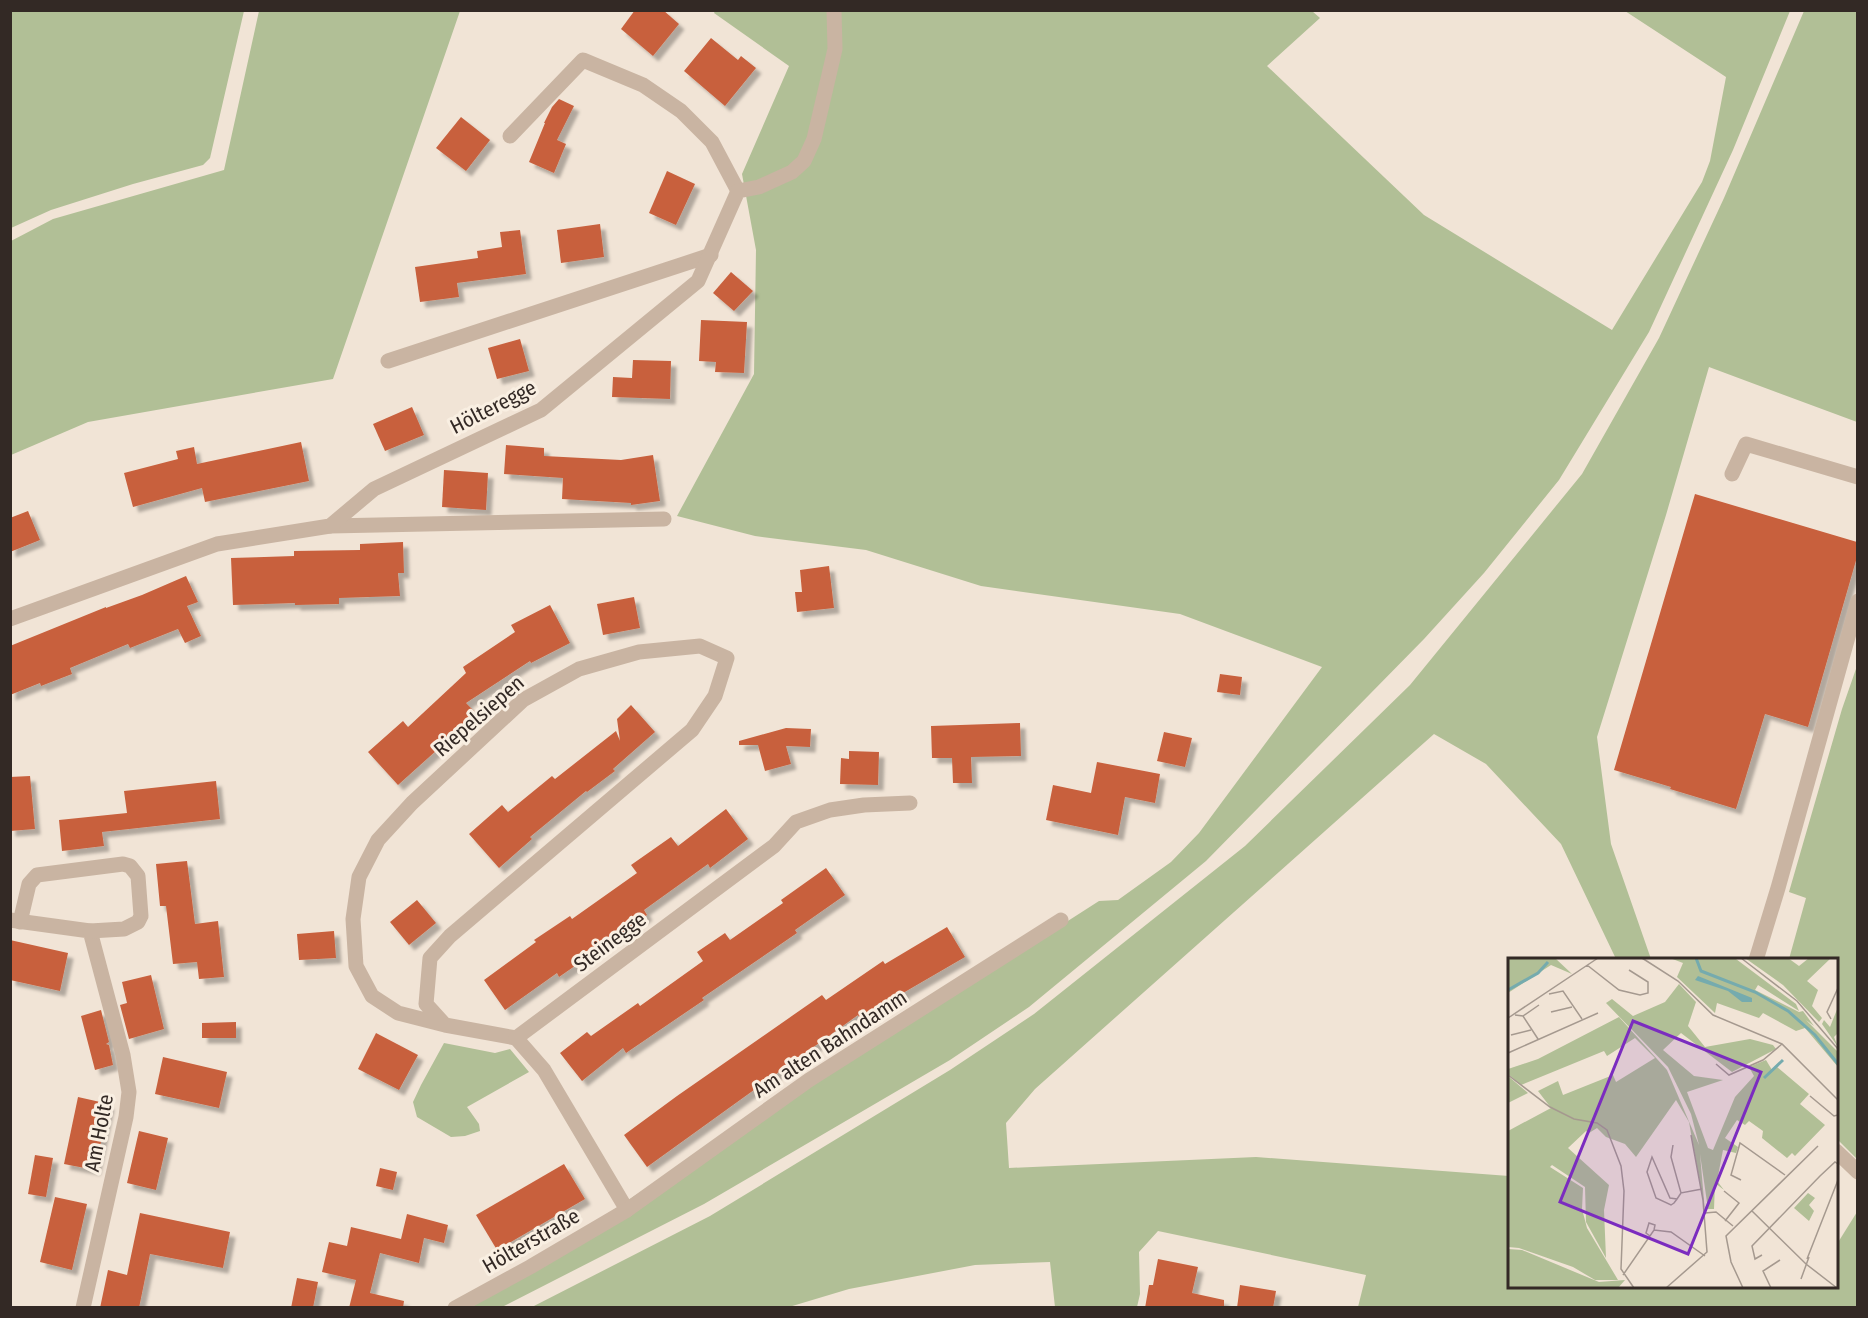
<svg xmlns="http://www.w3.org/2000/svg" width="1868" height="1318" font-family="'Fira Sans Condensed',sans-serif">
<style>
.green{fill:#b1bf96}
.building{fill:#c8603d;filter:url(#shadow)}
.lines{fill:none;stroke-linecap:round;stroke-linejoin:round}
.minor{stroke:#c9b4a2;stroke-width:15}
.labels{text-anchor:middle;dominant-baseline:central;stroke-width:6;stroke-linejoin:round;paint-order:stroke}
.street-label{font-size:21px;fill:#332925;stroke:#f9efe2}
.inset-river{fill:none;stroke:#75abae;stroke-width:3}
.inset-road{fill:none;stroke:#a5998f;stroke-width:1.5}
.view{fill:#7b2cbf;fill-opacity:0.15;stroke:#7b2cbf;stroke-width:3}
.inset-edge{fill:none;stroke:#332925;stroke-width:3}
</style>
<defs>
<filter id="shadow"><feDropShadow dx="5.5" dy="5.5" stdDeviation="1.5" flood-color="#0004"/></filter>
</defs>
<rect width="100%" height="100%" fill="#f1e4d6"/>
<!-- green -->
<g class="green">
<polygon points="10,11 244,11 210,158 203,165 133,184 51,210 11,228"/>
<polygon points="259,11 460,11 333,379 88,422 11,455 11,241 53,219 224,170"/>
<polygon points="715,11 1312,11 1320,18 1267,66 1424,215 1612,330 1702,182 1710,161 1726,77 1625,11 1790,11 1733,150 1649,332 1559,480 1484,573 1424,639 1206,861 1029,1007 950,1060 704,1204 502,1307 464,1308 834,1065 982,976 1099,901 1118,900 1171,862 1199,833 1322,667 1180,614 981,586 866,550 755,536 677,516 754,374 756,250 742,174 789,66 714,13"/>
<polygon points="1804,11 1857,11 1857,422 1709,367 1666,515 1597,737 1611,844 1651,959 1616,959 1561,844 1486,764 1434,734 1035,1089 1006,1123 1009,1168 1256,1157 1509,1176 1510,1286 1836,1286 1837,1244 1857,1212 1857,1307 1358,1307 1366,1275 1158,1231 1139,1252 1140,1294 1137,1307 1055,1307 1050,1262 975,1265 849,1289 789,1307 532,1307 710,1216 950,1070 1034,1014 1245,846 1410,685 1582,474 1659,338 1724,198"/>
<polygon points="1857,666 1858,1159 1857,1159 1837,1139 1836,960 1789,959 1806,898 1789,892 1842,709"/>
<polygon points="444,1043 495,1053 510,1049 529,1072 467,1107 479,1124 480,1131 465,1136 451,1137 417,1117 413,1102 421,1085"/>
</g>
<!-- building -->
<g class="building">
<polygon points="635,10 663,10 679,24 653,56 621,29"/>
<polygon points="711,38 738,60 741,56 756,68 725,106 684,71"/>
<polygon points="559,99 574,106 557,140 566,144 554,173 529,162 545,123 544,123 552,107"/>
<polygon points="461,117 490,140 466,171 436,148"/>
<polygon points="667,171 695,184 676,225 649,213"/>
<polygon points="600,224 604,257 561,263 557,230"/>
<polygon points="520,230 526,274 457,283 459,297 420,302 415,267 478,258 477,251 502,247 500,232"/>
<polygon points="731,272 753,291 734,311 713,293"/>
<polygon points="701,320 747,322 744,373 715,372 716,362 699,361"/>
<polygon points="520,339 529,371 497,379 488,348"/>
<polygon points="633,360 671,361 670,399 612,397 613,377 632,378"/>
<polygon points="412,407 424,435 385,451 373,424"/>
<polygon points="301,442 309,481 205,502 202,488 133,507 124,473 178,459 176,451 194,447 197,464"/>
<polygon points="506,445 544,448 544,456 621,460 653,455 660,501 631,505 631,503 562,499 563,478 504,474"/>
<polygon points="444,470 488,473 486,510 442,507"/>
<polygon points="1695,494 1857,542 1857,557 1808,727 1765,714 1736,809 1670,789 1671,787 1614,770"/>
<polygon points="28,511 40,540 10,552 10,518"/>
<polygon points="403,542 404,573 398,573 400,596 339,598 339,604 295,605 295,603 233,605 231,558 294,556 294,551 360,550 360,544"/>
<polygon points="829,566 834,608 797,612 795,592 802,592 800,570"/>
<polygon points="186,576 198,602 187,606 201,636 185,643 178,629 130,648 128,644 70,668 72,674 41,686 40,683 10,695 10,646 106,607 106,608 142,595"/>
<polygon points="634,597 640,628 603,635 597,604"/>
<polygon points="550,605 570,643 531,663 530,661 466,703 477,714 398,785 368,752 403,721 408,727 466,673 463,667 515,632 511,625"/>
<polygon points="1220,674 1242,677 1240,695 1217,692"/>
<polygon points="631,705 655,732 613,769 615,771 587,792 586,791 530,837 532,839 499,868 469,834 502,805 508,812 552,776 555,779 616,731 620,741 617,719"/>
<polygon points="1020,723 1021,756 971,757 972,783 953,783 952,758 932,758 931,726"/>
<polygon points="786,728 811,729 810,747 786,746 791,764 765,771 758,745 739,745 739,741"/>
<polygon points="1164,732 1192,738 1185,767 1157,761"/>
<polygon points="849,751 879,752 878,785 840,784 841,758 849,759"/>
<polygon points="1097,762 1160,774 1155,803 1125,797 1118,835 1046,820 1053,785 1091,793"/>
<polygon points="30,776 35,829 10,831 10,777"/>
<polygon points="216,781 220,819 102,832 104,846 62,851 59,820 127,813 124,791"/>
<polygon points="726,809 748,839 710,868 708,864 644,910 647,915 595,952 559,977 557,973 505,1010 484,980 536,942 534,940 570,916 572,919 637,873 631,865 671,837 678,846"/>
<polygon points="187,861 195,924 218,921 224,977 199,979 197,962 173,964 166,906 160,906 156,864"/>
<polygon points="826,868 845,895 795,930 797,933 702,998 704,1000 626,1053 623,1048 582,1081 560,1053 587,1032 591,1036 638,1003 640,1006 703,961 697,952 725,933 730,940 783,903 781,900"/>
<polygon points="417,900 436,923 409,945 390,922"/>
<polygon points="947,927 965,957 903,993 904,995 862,1022 858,1015 647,1167 624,1135 677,1096 822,995 826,1000 883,961 885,964"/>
<polygon points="334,931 336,958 299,960 297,934"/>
<polygon points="10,940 68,953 60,991 10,980"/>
<polygon points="151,975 164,1029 129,1039 120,1005 127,1003 122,982"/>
<polygon points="101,1010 109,1042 106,1044 109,1045 113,1065 95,1070 81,1016"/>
<polygon points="236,1022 236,1038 202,1038 202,1023"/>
<polygon points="376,1033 418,1055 399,1090 358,1069"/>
<polygon points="163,1057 227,1072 219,1108 155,1094"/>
<polygon points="78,1097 109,1104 95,1170 64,1164"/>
<polygon points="139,1131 168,1138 156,1190 127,1183"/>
<polygon points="35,1155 53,1158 46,1197 28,1194"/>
<polygon points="564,1164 585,1199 497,1250 476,1215"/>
<polygon points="380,1168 397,1172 393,1190 376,1186"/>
<polygon points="55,1197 87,1204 72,1270 40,1262"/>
<polygon points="140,1213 230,1232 223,1268 150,1254 139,1308 100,1308 108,1270 127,1275"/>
<polygon points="407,1214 448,1225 444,1243 424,1238 419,1263 380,1253 370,1293 404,1301 403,1308 349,1308 356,1280 322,1272 329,1242 347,1246 351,1227 401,1239"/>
<polygon points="1158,1259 1198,1267 1192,1293 1224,1300 1224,1308 1145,1308 1149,1285 1153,1285"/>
<polygon points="297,1278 318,1282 313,1308 291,1308"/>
<polygon points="1240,1285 1276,1291 1273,1308 1237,1308"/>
</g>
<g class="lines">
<!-- minor -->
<g class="minor">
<polyline points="510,136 583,60 643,85 681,111 712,142 738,191"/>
<polyline points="388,361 711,255"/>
<polyline points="1732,474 1746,444 1858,477"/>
<polyline points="330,526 664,519"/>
<polyline points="10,619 217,544 330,526 374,489 541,410 698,281 738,191 759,187 792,172 804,161 814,139 835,49 834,10"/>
<polyline points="10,920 90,931 123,1055 129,1092 126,1117 83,1308"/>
<polyline points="20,922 29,884 37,875 123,864 130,866 138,876 141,916 138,922 124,929 90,931"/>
<polyline points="1756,960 1778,888 1858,601"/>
<polyline points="445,1025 426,1004 430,958 450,936 692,730 715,696 727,658 700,646 639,652 579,669 523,700 412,803 378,840 359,877 353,919 356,966 372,996 398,1013 445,1025 516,1038"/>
<polyline points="1836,1151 1858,1172"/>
<polyline points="627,1210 544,1070 516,1038 774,846 796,822 830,810 864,805 910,803"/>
<polyline points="455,1308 530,1267 627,1210 809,1080 1061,920"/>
</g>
</g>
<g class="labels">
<!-- street labels -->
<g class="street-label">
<text transform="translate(493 407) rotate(-27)">Hölteregge</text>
<text transform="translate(479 716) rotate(-41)">Riepelsiepen</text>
<text transform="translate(610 942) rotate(-37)">Steinegge</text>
<text transform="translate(830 1044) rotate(-33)">Am alten Bahndamm</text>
<text transform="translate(99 1133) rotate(-79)">Am Holte</text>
<text transform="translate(531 1241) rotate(-30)">Hölterstraße</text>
</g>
</g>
<!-- overview -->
<g transform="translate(1508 958)">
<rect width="330" height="330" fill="#f1e4d6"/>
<path d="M0,0H47L64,16L43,7L0,35ZM162,0L228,1L288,46L291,53L250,27L247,32L291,54L295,53L306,68L298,62L330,94V109L297,70L288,73L255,55L251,60L209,45L207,55L169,19L175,5ZM237,0H280L291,8L301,0H323L299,23L310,32L304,48L314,60L311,64L275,27ZM171,26L188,44L180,68L197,89L242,81L265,87L268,91L224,114L173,75L155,92L186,118L215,122L179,134L200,190L205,192L227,139L246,118L241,109L258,102L264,112L269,109L301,136L292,146L317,167L287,198L284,195L279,200L254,180L255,173L241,163L237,167L229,162L217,180L230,189L228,195L215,192L209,223L216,232L207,225L206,251H200L192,196L197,254L181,164L168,142L128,199L117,186L98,179L89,170L81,175L78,173L60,190L101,227L96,252L98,300L78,264L77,229L44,207L42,209L75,230L74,251L79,270L110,322H87L65,309L11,290L0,289V173L43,150L30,133L50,123L55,137L105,117L108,124L147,100L127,80L99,98L96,93L13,127L0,116V111L30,101L111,59L159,112L191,187L183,156L160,109L98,45L104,41L125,58L157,44ZM330,49V75L326,79L330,89L314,66L316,62L322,69ZM0,118L20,135L0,145ZM300,235L307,240L301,247L306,253L301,263L286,250ZM0,291L14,292L91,324L117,322L110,330H0Z" fill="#b1bf96"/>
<path d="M190,18L244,40V44H234L220,33L187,22Z" fill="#75abae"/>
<path class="inset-river" d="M188,0L193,13L247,34L280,53L307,77L330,106M0,32L30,15L40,4M256,120L275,102"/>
<path class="inset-road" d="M134,0L170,23L205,57L274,86L330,142M233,0L289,43L330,91M79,7L111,32L132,37L140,35V24L121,12M41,36L55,33L74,61M43,54L64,49M7,57L15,58L30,81M15,58L31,47M0,60L90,0M323,61L319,54L330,30M3,77L23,72M0,95L90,55M208,106L221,117L255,102L274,86M0,117L42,149L66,161L89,165L99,172L113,208L116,233L113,311L126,330M302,138L326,158L330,157M165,187L163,199L173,235L194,231M233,222L223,217L232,185L277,217M216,233L231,245L217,263M169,241L162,240L144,199L139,214L148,240L163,247L166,245L169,241L173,235M244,253L298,306L329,330M197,255L208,254L225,268M142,278L138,275L141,265L147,267L146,272M254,297L247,301L244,288L312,218L327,204L330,206M299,301L330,222M115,317L146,272L163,274L197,298M293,321L301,299M158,330L199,294L195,242L183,177M235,330L223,304L218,278L310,188M263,330L255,313L272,302"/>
<path class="view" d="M125,63L253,114L180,296L52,244Z"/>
<rect width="330" height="330" class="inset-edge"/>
</g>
<!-- border -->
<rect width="1868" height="1318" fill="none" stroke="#332925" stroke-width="24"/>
</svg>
